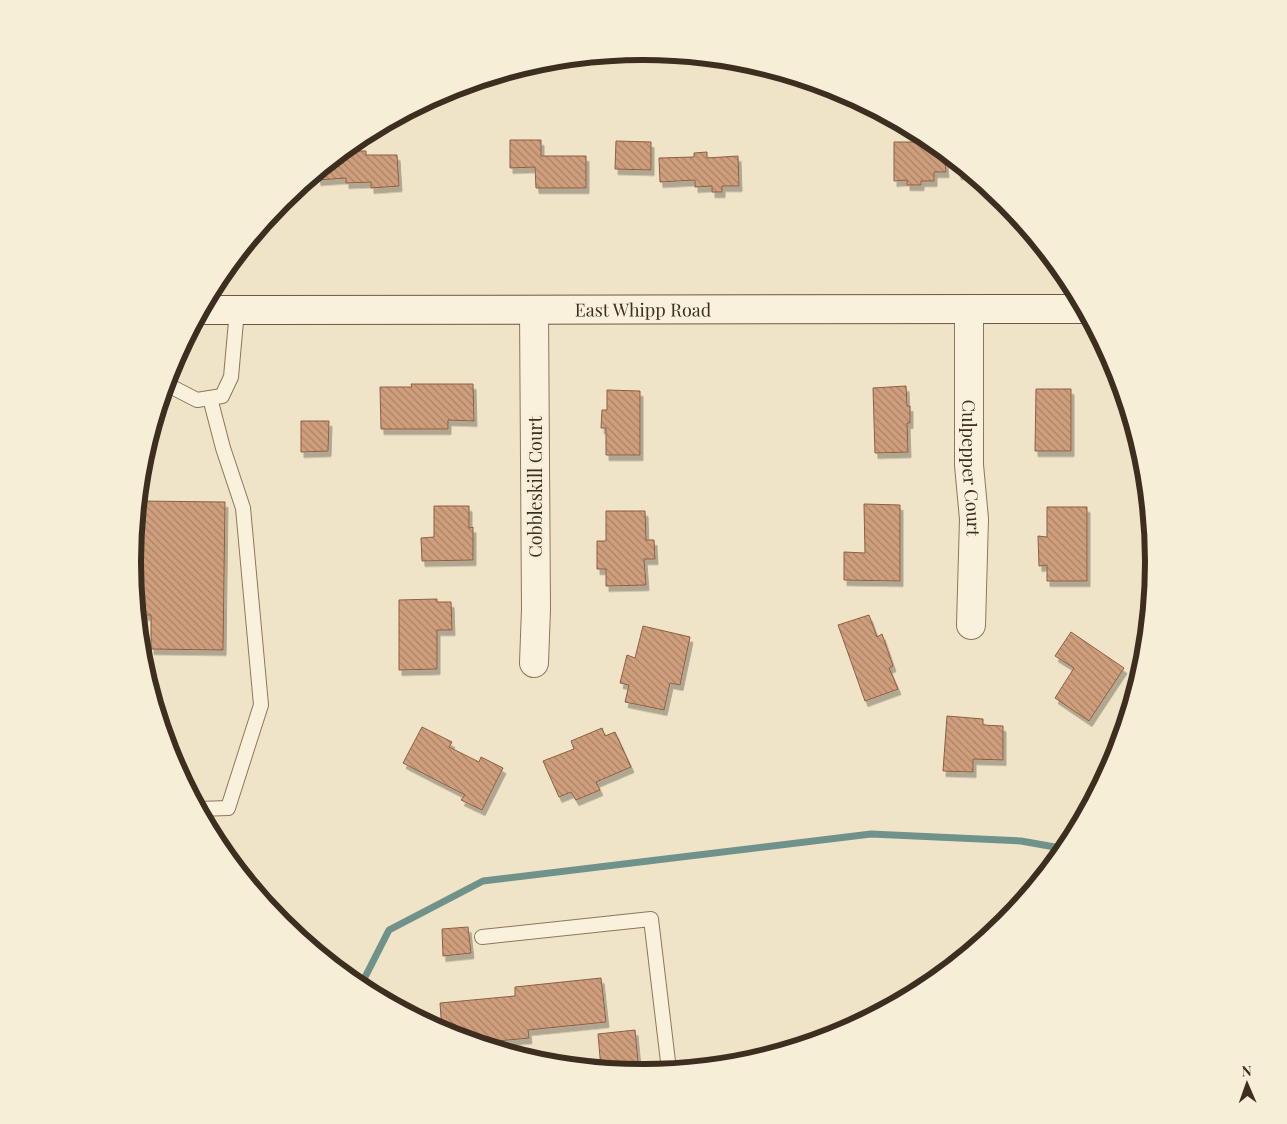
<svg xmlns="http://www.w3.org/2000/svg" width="1287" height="1124" font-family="'Playfair Display',serif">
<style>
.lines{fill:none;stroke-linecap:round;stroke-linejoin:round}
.stream{stroke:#6f938a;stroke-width:7}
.building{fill:url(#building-back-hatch);stroke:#8d5f41;filter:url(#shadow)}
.service-casing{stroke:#8d765c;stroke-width:16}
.minor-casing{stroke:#8d765c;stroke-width:30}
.secondary-casing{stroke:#6f573f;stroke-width:30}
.service{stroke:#faf1dc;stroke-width:14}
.minor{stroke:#faf1dc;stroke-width:28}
.secondary{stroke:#faf1dc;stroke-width:28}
.labels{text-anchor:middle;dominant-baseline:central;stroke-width:4.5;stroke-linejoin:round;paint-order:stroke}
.street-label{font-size:18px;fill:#3d2e20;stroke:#f7eed8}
.rim{fill:none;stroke:#3d2e20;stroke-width:6}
</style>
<defs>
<pattern id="building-back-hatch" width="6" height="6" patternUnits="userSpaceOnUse" patternTransform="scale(1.25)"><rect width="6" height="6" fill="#cf9f7d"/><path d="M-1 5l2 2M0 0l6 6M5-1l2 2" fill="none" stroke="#a98266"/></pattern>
<filter id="shadow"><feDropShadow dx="3" dy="5.5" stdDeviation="0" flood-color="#0004"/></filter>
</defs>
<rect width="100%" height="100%" fill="#f0e4c8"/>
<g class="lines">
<!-- stream -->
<polyline class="stream" points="360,987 389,930 483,881 871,834 1021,841 1066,849"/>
</g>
<!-- building -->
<g class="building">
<polygon points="510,140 541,140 541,156 586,156 586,188 536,188 535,167 510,168"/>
<polygon points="616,141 651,142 651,170 615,169"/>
<polygon points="894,142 933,142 935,149 941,149 972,174 958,174 958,162 945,162 946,172 934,172 934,181 921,181 921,185 907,185 907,180 894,181"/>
<polygon points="350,151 366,151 366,155 397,155 399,186 371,188 371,182 346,183 346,178 318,180 317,172 337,156 350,156"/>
<polygon points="707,152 707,158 738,156 739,186 722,186 722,192 712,192 712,186 695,187 695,180 660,182 659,158 694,157 694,153"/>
<polygon points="411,384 473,384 474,421 448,420 448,429 381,429 380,387 412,387"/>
<polygon points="906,386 907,406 910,406 910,423 907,423 908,452 875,453 873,388"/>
<polygon points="1036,389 1071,389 1071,451 1035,451"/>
<polygon points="607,390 640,391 640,455 606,455 606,428 601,428 602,410 607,410"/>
<polygon points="301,421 329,421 328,451 301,452"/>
<polygon points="139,501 225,502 223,650 151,649 151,615 138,615 133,562"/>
<polygon points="864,504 900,505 900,581 844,580 844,552 865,553"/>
<polygon points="434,506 469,506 469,528 473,527 473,560 422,561 421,538 434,537"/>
<polygon points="1047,507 1087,507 1087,581 1047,581 1047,565 1039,566 1038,536 1047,537"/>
<polygon points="606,511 645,511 646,540 654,540 655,559 644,559 646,585 606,586 606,569 597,569 597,541 606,541"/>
<polygon points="437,599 437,602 451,602 452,630 437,630 437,669 399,670 399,600"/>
<polygon points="869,615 877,637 882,634 893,666 889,668 898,689 865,701 838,625"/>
<polygon points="643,626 690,637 680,685 670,683 664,710 625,702 629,685 620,683 627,655 635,658"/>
<polygon points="1071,632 1124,668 1089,721 1055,698 1074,668 1055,656"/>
<polygon points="947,716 983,719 983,725 1003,726 1003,760 973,759 973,772 943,771"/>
<polygon points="422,727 452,742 449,747 479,762 481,757 503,768 482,810 461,800 465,795 403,763"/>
<polygon points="602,728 605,736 615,732 631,767 596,782 600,790 576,800 571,792 559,797 543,761 574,749 571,741"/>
<polygon points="468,927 471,953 443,956 442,929"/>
<polygon points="601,978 606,1022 528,1030 529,1038 477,1043 442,1031 440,1003 515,996 515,987"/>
<polygon points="635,1030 639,1072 601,1069 598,1034"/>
</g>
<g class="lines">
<defs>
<g id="service">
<polyline points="166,384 197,400 222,396 231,377 237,310"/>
<polyline points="199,809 228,808 261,705 243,508 223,448 210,398"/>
<polyline points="482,937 651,919 669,1070"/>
</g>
<g id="minor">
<path id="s1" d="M969,309V465L974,519L971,625"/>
<polyline points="534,663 536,609 534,310"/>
</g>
<g id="secondary">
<path id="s2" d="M202,310L1085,309"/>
</g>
</defs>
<!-- service casing -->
<use href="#service" class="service-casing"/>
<!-- minor casing -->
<use href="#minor" class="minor-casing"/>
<!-- secondary casing -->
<use href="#secondary" class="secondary-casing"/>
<!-- service -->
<use href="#service" class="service"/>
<!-- minor -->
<use href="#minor" class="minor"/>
<!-- secondary -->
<use href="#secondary" class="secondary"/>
</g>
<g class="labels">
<!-- street labels -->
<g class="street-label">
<text stroke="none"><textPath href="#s2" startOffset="441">East Whipp Road</textPath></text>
<text stroke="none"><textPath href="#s1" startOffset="159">Culpepper Court</textPath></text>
<text transform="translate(535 487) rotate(-90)">Cobbleskill Court</text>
</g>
</g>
<!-- crop -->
<path d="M0 0H1287V1124H0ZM141 562a502 502 0 1 1 1004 0a502 502 0 1 1-1004 0Z" fill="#f7eed8" fill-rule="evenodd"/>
<path class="rim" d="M141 562a502 502 0 1 1 1004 0a502 502 0 1 1-1004 0Z"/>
<!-- north arrow -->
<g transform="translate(1247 1084) rotate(358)" stroke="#f7eed8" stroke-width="4" paint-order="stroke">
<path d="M0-4L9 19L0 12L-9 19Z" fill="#3d2e20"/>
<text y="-8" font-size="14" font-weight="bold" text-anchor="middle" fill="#3d2e20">N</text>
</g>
</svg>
